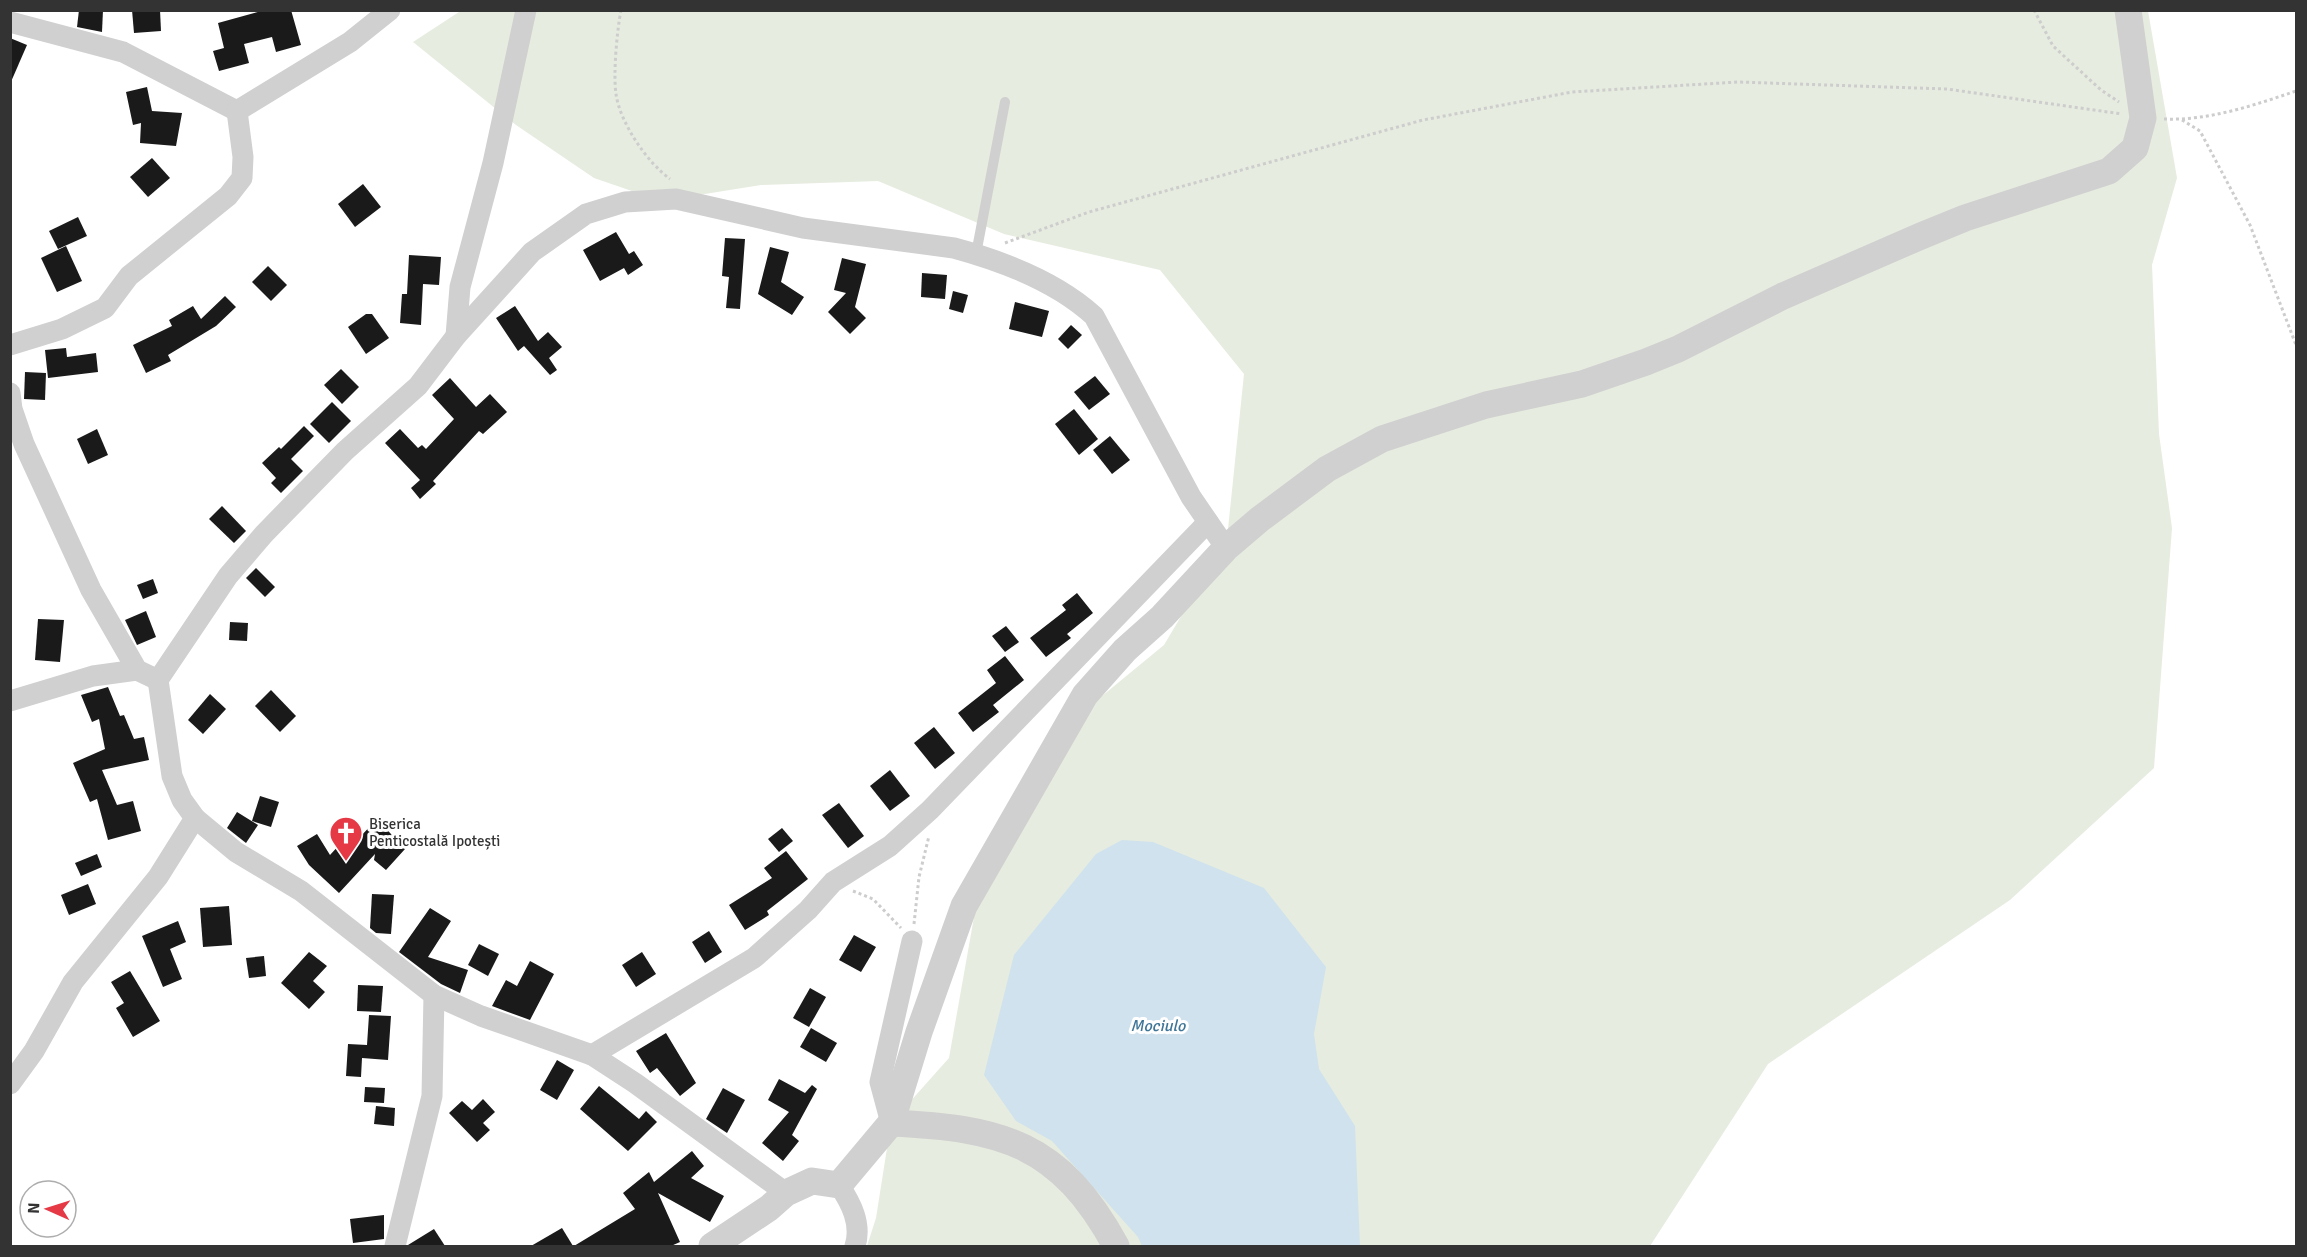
<svg xmlns="http://www.w3.org/2000/svg" width="2307" height="1257" font-family="Signika,sans-serif">
<style>
.green{fill:#e6ecdf}
.water{fill:#cfe2ee}
.building{fill:#1a1a1a}
.lines{fill:none;stroke-linecap:round;stroke-linejoin:round}
.path{stroke:#cdcdcd;stroke-width:3;stroke-dasharray:3 3;stroke-linecap:butt}
.service{stroke:#d0d0d0;stroke-width:10}
.minor{stroke:#d0d0d0;stroke-width:21}
.tertiary{stroke:#d0d0d0;stroke-width:27}
.labels{text-anchor:middle;dominant-baseline:central;stroke-width:6;stroke-linejoin:round;paint-order:stroke}
.poi-label{font-size:15px;fill:#333;stroke:#fff;text-anchor:start}
.water-label{font-size:16px;font-style:italic;fill:#3f7597;stroke:#fff}
</style>
<rect width="100%" height="100%" fill="#fff"/>
<!-- green -->
<polygon class="green" points="462,10 2148,11 2177,178 2152,265 2159,434 2172,528 2154,768 2010,900 1768,1064 1650,1246 867,1246 876,1218 891,1123 949,1058 987,844 1051,738 1164,645 1227,539 1244,374 1160,270 1004,234 878,181 761,185 661,201 594,178 516,125 413,42"/>
<!-- water -->
<polygon class="water" points="1122,840 1153,842 1264,888 1326,967 1314,1034 1319,1069 1355,1126 1360,1246 1142,1246 1138,1237 1052,1141 1016,1121 984,1075 1014,955 1096,854"/>
<!-- building -->
<g class="building">
<polygon points="79,10 103,10 102,32 77,27"/>
<polygon points="132,10 160,10 161,31 134,33"/>
<polygon points="265,10 291,10 301,45 276,52 272,37 244,44 249,63 219,71 213,51 224,48 218,23"/>
<polygon points="10,38 27,45 10,84"/>
<polygon points="147,87 152,111 182,113 176,146 140,143 141,123 133,125 126,92"/>
<polygon points="152,158 170,178 148,197 130,177"/>
<polygon points="363,184 381,207 355,227 338,204"/>
<polygon points="78,217 87,236 58,249 49,231"/>
<polygon points="616,232 629,254 634,251 643,265 628,275 624,268 600,281 583,250"/>
<polygon points="725,238 745,239 740,309 726,308 729,277 722,276"/>
<polygon points="66,246 82,281 57,292 41,258"/>
<polygon points="770,247 789,252 781,282 804,297 792,315 758,294"/>
<polygon points="409,255 441,257 439,285 423,284 421,325 400,323 402,294 407,294"/>
<polygon points="842,258 866,264 855,307 866,318 850,334 828,312 846,293 834,290"/>
<polygon points="268,266 287,285 271,301 252,282"/>
<polygon points="922,273 947,275 945,299 921,297"/>
<polygon points="953,291 968,295 963,313 949,309"/>
<polygon points="225,296 236,307 216,326 168,355 171,361 146,373 133,345 172,326 169,320 193,306 201,319"/>
<polygon points="1015,302 1049,311 1042,337 1009,329"/>
<polygon points="515,306 538,341 548,332 562,347 549,358 557,370 550,375 524,346 518,351 496,318"/>
<polygon points="366,314 372,314 389,338 366,354 348,327"/>
<polygon points="1071,325 1082,335 1068,349 1058,339"/>
<polygon points="66,348 67,357 96,353 98,372 48,378 45,350"/>
<polygon points="341,369 359,387 342,404 324,385"/>
<polygon points="25,372 46,373 45,400 24,399"/>
<polygon points="1095,376 1110,394 1089,410 1074,392"/>
<polygon points="450,378 476,407 490,394 507,412 483,434 479,431 433,481 436,484 420,499 411,488 420,480 385,443 400,429 418,448 422,445 426,449 454,419 432,395"/>
<polygon points="332,402 351,421 329,443 310,424"/>
<polygon points="1074,409 1098,439 1079,455 1055,424"/>
<polygon points="304,426 314,436 291,459 303,471 281,493 271,483 276,478 262,463 279,447 281,449"/>
<polygon points="97,429 108,455 88,464 77,439"/>
<polygon points="1110,436 1130,460 1112,474 1093,450"/>
<polygon points="222,506 246,531 234,543 209,519"/>
<polygon points="256,568 275,587 265,597 246,578"/>
<polygon points="153,579 158,593 143,599 137,585"/>
<polygon points="1077,593 1093,613 1067,634 1071,638 1046,657 1030,638 1066,610 1062,605"/>
<polygon points="146,611 156,637 137,645 125,620"/>
<polygon points="38,619 64,620 60,662 35,660"/>
<polygon points="230,622 248,623 247,641 229,640"/>
<polygon points="1006,626 1019,642 1005,652 992,636"/>
<polygon points="1005,656 1024,680 993,705 999,712 973,732 958,713 996,683 987,670"/>
<polygon points="108,687 120,716 124,715 134,739 144,737 149,760 102,770 117,805 133,801 141,831 108,840 97,799 90,802 73,763 105,749 99,719 92,722 81,695"/>
<polygon points="271,690 296,716 280,732 255,706"/>
<polygon points="210,694 226,709 203,734 188,720"/>
<polygon points="934,727 955,753 935,769 914,743"/>
<polygon points="890,770 910,796 890,811 870,786"/>
<polygon points="260,796 279,802 271,827 252,821"/>
<polygon points="839,803 864,836 848,848 822,815"/>
<polygon points="237,812 258,825 246,843 227,828"/>
<polygon points="377,819 405,849 386,870 374,860 375,854 339,893 309,865 297,846 317,834 330,855 352,831 359,838"/>
<polygon points="782,828 793,841 779,852 768,839"/>
<polygon points="786,851 808,879 767,911 769,915 745,930 729,905 772,878 764,868"/>
<polygon points="97,854 102,867 81,876 75,863"/>
<polygon points="88,884 96,904 69,915 61,895"/>
<polygon points="372,894 394,895 391,934 376,933 370,928"/>
<polygon points="229,906 232,945 203,947 200,908"/>
<polygon points="430,908 451,921 428,957 468,970 460,993 441,984 399,952"/>
<polygon points="178,921 186,942 170,949 182,979 163,987 142,936"/>
<polygon points="709,931 722,952 705,963 692,942"/>
<polygon points="854,935 876,947 861,972 839,960"/>
<polygon points="479,944 499,954 488,976 468,965"/>
<polygon points="309,952 327,966 313,981 325,992 309,1009 281,983"/>
<polygon points="642,952 656,974 636,987 622,965"/>
<polygon points="264,956 266,976 249,978 246,958"/>
<polygon points="530,961 554,974 530,1020 492,1006 506,980 517,986"/>
<polygon points="130,971 160,1021 133,1037 116,1008 124,1003 111,982"/>
<polygon points="358,985 383,986 381,1012 357,1011"/>
<polygon points="810,988 826,997 809,1027 793,1018"/>
<polygon points="369,1015 391,1016 388,1060 362,1058 361,1077 346,1076 348,1044 367,1045"/>
<polygon points="811,1028 837,1043 826,1062 800,1047"/>
<polygon points="666,1033 696,1083 680,1096 657,1068 650,1073 636,1051"/>
<polygon points="557,1060 574,1070 557,1100 540,1090"/>
<polygon points="779,1079 805,1093 812,1085 817,1089 792,1135 799,1141 783,1161 762,1143 789,1112 768,1100"/>
<polygon points="599,1086 639,1119 646,1111 657,1122 628,1151 580,1109"/>
<polygon points="365,1087 385,1088 384,1103 364,1102"/>
<polygon points="723,1088 745,1100 727,1133 706,1119"/>
<polygon points="483,1099 495,1112 483,1123 490,1130 477,1142 449,1113 462,1101 472,1110"/>
<polygon points="376,1106 395,1108 394,1126 374,1124"/>
<polygon points="692,1151 704,1166 691,1178 724,1196 710,1222 658,1193 680,1242 671,1246 574,1246 635,1209 623,1193 649,1172 654,1182"/>
<polygon points="384,1215 384,1239 353,1243 350,1219"/>
<polygon points="562,1228 573,1246 531,1246"/>
<polygon points="434,1229 445,1246 408,1246 408,1245"/>
</g>
<g class="lines">
<!-- path -->
<g class="path">
<path d="M621,10C617,31 613,74 616,94C620,123 647,162 670,179"/>
<polyline points="2034,10 2053,46 2101,90 2119,102"/>
<path d="M2164,119C2208,121 2255,105 2296,91"/>
<polyline points="2182,120 2200,131 2250,225 2296,345"/>
<polyline points="1005,243 1089,212 1423,120 1572,92 1738,82 1947,89 2122,114"/>
<polyline points="853,891 873,899 901,928"/>
<polyline points="914,924 919,877 929,836"/>
</g>
<!-- service -->
<polyline class="service" points="976,254 1005,102"/>
<!-- minor -->
<g class="minor">
<polyline points="10,22 123,52 237,111"/>
<polyline points="237,111 350,42 390,10"/>
<polyline points="456,336 460,287 493,163 526,10"/>
<polyline points="10,345 62,329 105,308 129,276 228,196 242,178 243,157 237,111"/>
<polyline points="10,393 12,409 24,444 91,590 137,670 158,680"/>
<polyline points="10,701 93,676 137,670"/>
<polyline points="592,1055 754,958 808,910 833,882 890,846 930,810 1208,522"/>
<polyline points="10,1084 34,1051 73,982 158,877 195,818"/>
<polyline points="891,1123 880,1082 912,941"/>
<path d="M839,1185C851,1203 862,1224 855,1246"/>
<path d="M786,1193L635,1083L592,1055L481,1016L434,995L301,891L236,852L195,818L182,800L172,776L158,680L228,576L264,534L345,451L418,386L456,336L532,252L586,214L625,202L676,199L803,228L954,248C1002,261 1057,282 1094,316L1191,497L1226,548"/>
<polyline points="395,1246 432,1096 434,995"/>
</g>
<!-- tertiary -->
<g class="tertiary">
<path d="M891,1123C1002,1128 1060,1143 1116,1246"/>
<polyline points="712,1246 769,1208 786,1193 812,1181 839,1185 891,1123 919,1032 964,906 1085,695 1125,650 1162,617 1226,548 1260,519 1327,469 1382,439 1486,405 1582,384 1646,362 1678,349 1783,296 1921,236 1965,218 2109,171 2135,148 2143,118 2128,10"/>
</g>
</g>
<!-- icons -->
<defs>
<symbol id="church-pin" viewBox="-11 -11 22 30"><path d="M0 17L-7.5 6A9.5 9.5 0 1 1 7.5 6Z" fill="#e63946" stroke="#fff"/><path d="M-1.2-6h2.4v3.5h3.3v2.4h-3.3V6h-2.4V-.1h-3.3v-2.4h3.3Z" fill="#fff"/></symbol>
</defs>
<g fill-rule="evenodd">
<use href="#church-pin" x="327" y="814" width="38" height="52"/>
</g>
<g class="labels">
<!-- poi labels -->
<g class="poi-label">
<text x="369" y="824">Biserica<tspan x="369" dy="17">Penticostală Ipotești</tspan></text>
</g>
<!-- water labels -->
<g class="water-label">
<text x="1158" y="1026">Mociulo</text>
</g>
</g>
<!-- border -->
<rect width="2307" height="1257" fill="none" stroke="#333333" stroke-width="24"/>
<!-- north arrow -->
<g transform="translate(48 1209) rotate(273)"><circle r="28" fill="#ffffff" stroke="#adadad" stroke-width="1.5"/>
<path d="M0-4.5L10 22L0 15L-10 22Z" fill="#e63946"/>
<text y="-9" font-size="16" font-weight="bold" text-anchor="middle" fill="#333333">N</text>
</g>
</svg>
